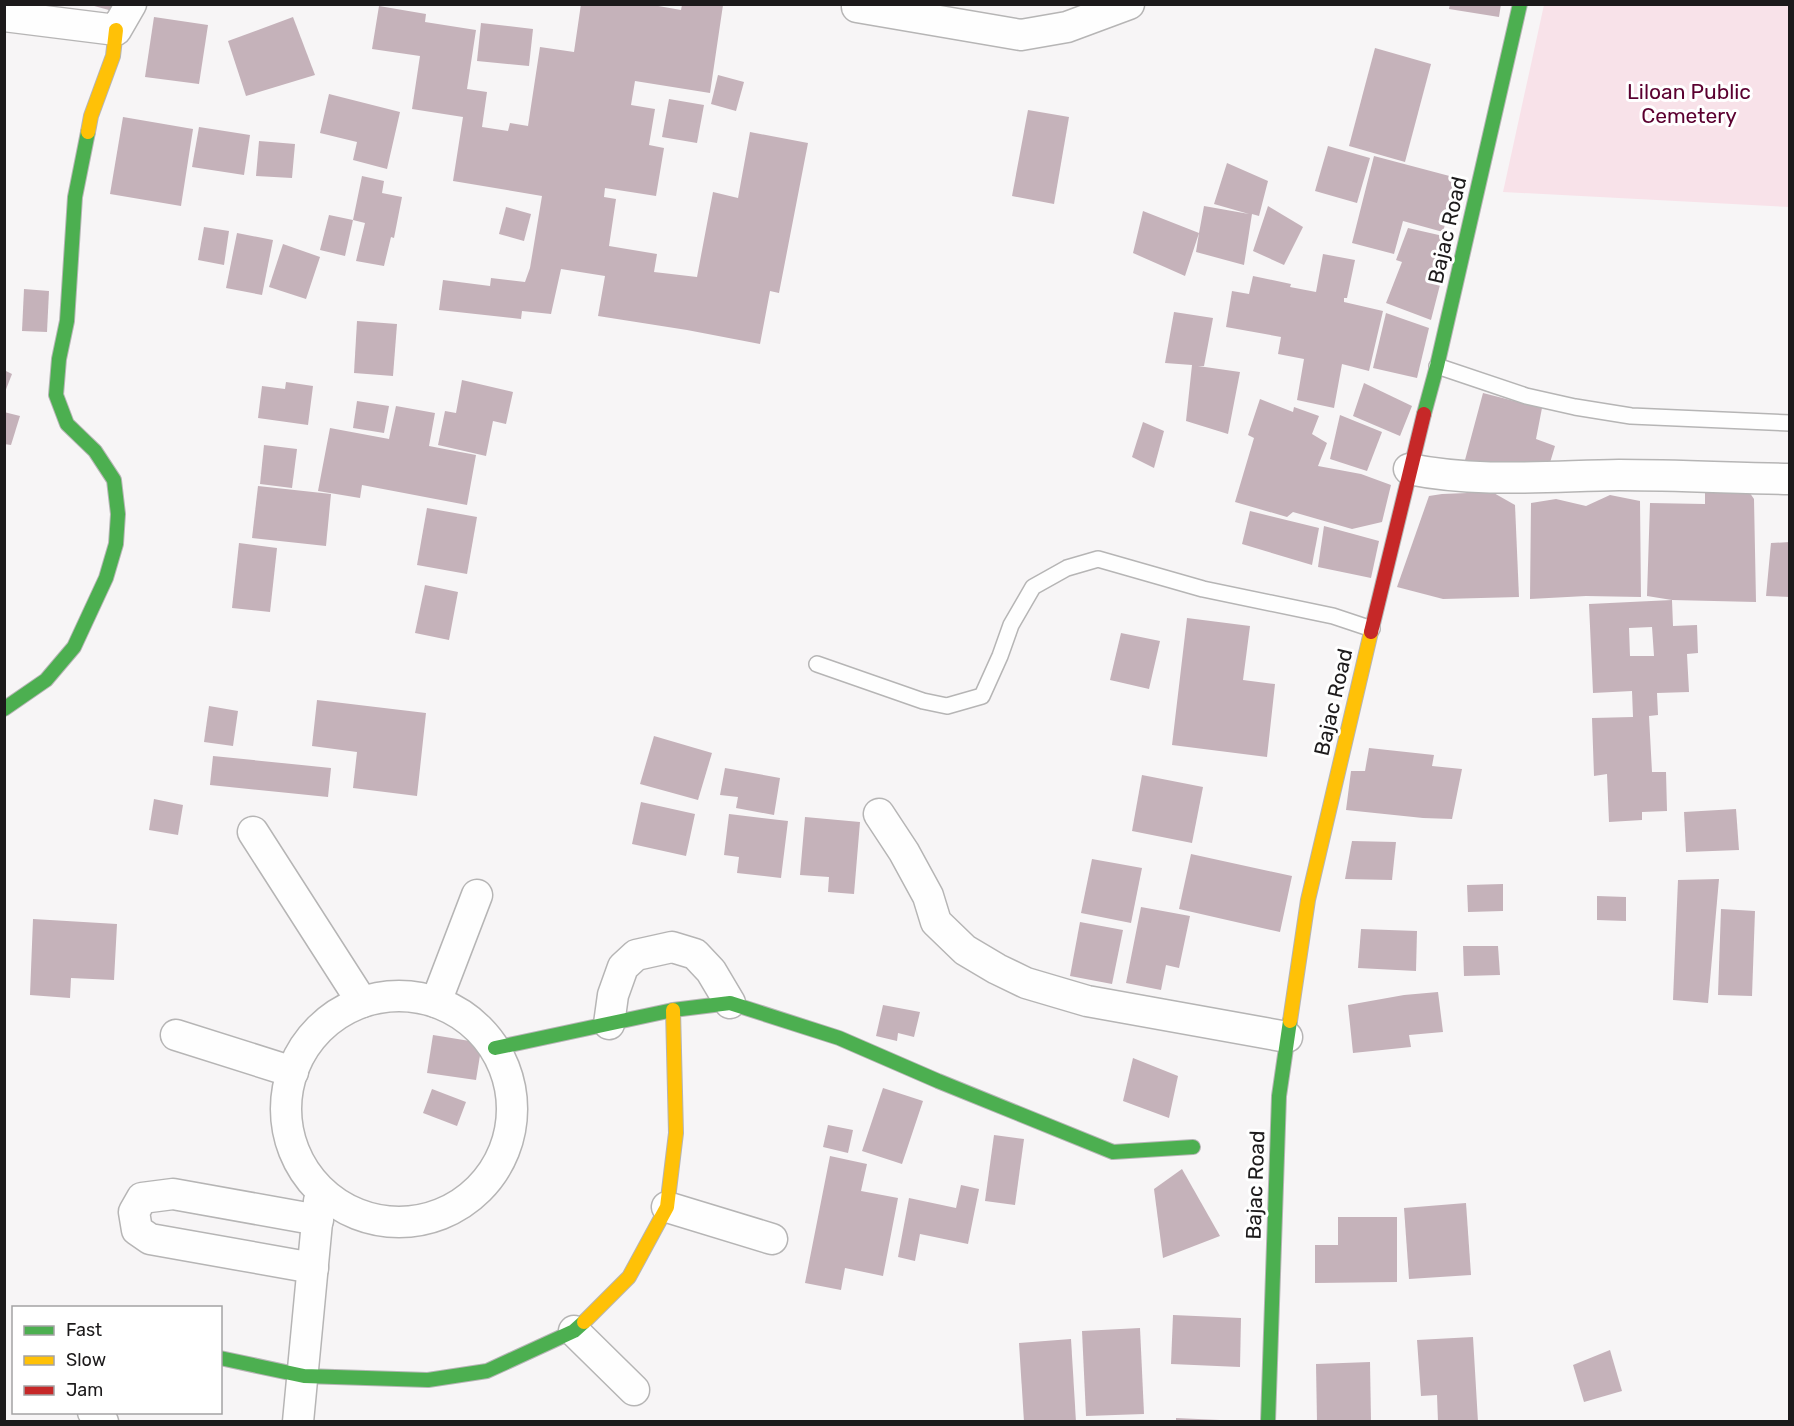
<svg xmlns="http://www.w3.org/2000/svg" width="1794" height="1426" font-family="Rubik,sans-serif">
<style>
.green{fill:#f8e2e9}
.building{fill:#c5b2ba;fill-rule:evenodd}
.lines{fill:none;stroke-linecap:round;stroke-linejoin:round}
.lane-casing{stroke:#b6b5b5;stroke-width:18}
.street-casing{stroke:#b6b5b5;stroke-width:33}
.fast-casing{stroke:#b6b5b5;stroke-width:16}
.slow-casing{stroke:#b6b5b5;stroke-width:16}
.jam-casing{stroke:#b6b5b5;stroke-width:16}
.lane{stroke:#fefefe;stroke-width:15}
.street{stroke:#fefefe;stroke-width:30}
.fast{stroke:#4caf50;stroke-width:14}
.slow{stroke:#ffc107;stroke-width:14}
.jam{stroke:#c62828;stroke-width:14}
.labels{text-anchor:middle;dominant-baseline:central;stroke-width:6;stroke-linejoin:round;paint-order:stroke}
.park-label{font-size:21px;fill:#5b0030;stroke:#fff}
.street-label{font-size:21px;fill:#1c1a1b;stroke:#fff}
</style>
<rect width="100%" height="100%" fill="#f7f5f6"/>
<!-- green -->
<polygon class="green" points="1544,5 1789,5 1789,207 1503,192"/>
<!-- building -->
<g class="building">
<polygon points="87,4 118,4 116,12"/>
<polygon points="581,4 647,4 681,10 682,5 723,5 710,93 635,81 631,105 655,109 649,145 664,148 656,196 605,188 604,197 616,199 609,246 657,254 654,272 697,277 713,192 738,198 750,132 808,143 779,293 770,291 760,344 687,330 598,316 605,276 561,269 551,314 522,311 521,319 439,310 443,280 490,286 491,278 525,282 530,268 542,196 453,181 463,117 412,109 420,56 372,49 379,6 426,14 425,22 476,30 467,89 487,92 482,127 508,131 510,123 528,126 540,47 574,52"/>
<polygon points="1450,4 1501,4 1499,17 1449,9"/>
<polygon points="154,17 208,25 199,84 145,77"/>
<polygon points="293,17 315,75 246,96 228,41"/>
<polygon points="481,23 533,29 529,66 477,61"/>
<polygon points="1375,48 1431,64 1405,162 1349,146"/>
<polygon points="718,75 744,82 736,111 711,104"/>
<polygon points="329,94 400,112 387,169 353,160 357,142 320,133"/>
<polygon points="669,99 704,105 697,143 662,137"/>
<polygon points="1028,110 1069,117 1054,204 1012,196"/>
<polygon points="123,117 193,129 181,206 110,194"/>
<polygon points="199,127 250,135 244,175 192,167"/>
<polygon points="259,141 295,144 292,178 256,176"/>
<polygon points="1328,146 1370,158 1357,203 1315,191"/>
<polygon points="1374,156 1457,178 1443,232 1403,221 1394,254 1352,243"/>
<polygon points="1227,163 1268,181 1259,216 1252,214 1244,265 1196,252 1199,233 1185,276 1133,253 1143,211 1199,233 1204,206 1249,214 1214,204"/>
<polygon points="362,176 384,181 382,193 402,197 394,238 391,237 384,266 356,261 365,223 353,220"/>
<polygon points="1268,206 1303,227 1284,265 1253,251"/>
<polygon points="506,207 531,214 524,241 499,234"/>
<polygon points="329,215 353,220 345,256 320,250"/>
<polygon points="204,227 229,231 224,265 198,260"/>
<polygon points="1408,228 1452,238 1431,320 1386,303 1402,262 1396,260"/>
<polygon points="237,233 273,240 262,295 226,288"/>
<polygon points="283,244 320,257 306,299 269,287"/>
<polygon points="1323,254 1355,260 1347,298 1344,298 1344,302 1383,311 1369,371 1342,364 1334,408 1297,400 1304,359 1278,354 1281,337 1226,327 1232,291 1249,294 1253,276 1291,284 1290,287 1316,292"/>
<polygon points="24,289 49,291 47,332 22,331"/>
<polygon points="1174,312 1213,318 1204,366 1198,366 1240,372 1228,434 1186,421 1192,365 1165,363"/>
<polygon points="1386,313 1429,328 1417,378 1373,368"/>
<polygon points="357,321 397,324 393,376 354,373"/>
<polygon points="4,370 12,374 5,392 4,392"/>
<polygon points="462,380 513,392 506,424 493,421 486,456 438,445 445,411 456,413"/>
<polygon points="286,382 313,386 308,425 258,418 262,386 285,389"/>
<polygon points="1364,383 1412,406 1400,436 1353,416"/>
<polygon points="1483,393 1542,408 1536,439 1555,446 1549,466 1488,469 1465,460"/>
<polygon points="1260,399 1293,412 1294,407 1319,416 1312,434 1327,443 1318,466 1361,474 1391,485 1382,522 1352,529 1293,512 1287,517 1235,502 1254,438 1248,435"/>
<polygon points="357,401 389,406 384,433 353,428"/>
<polygon points="396,406 435,413 429,446 476,455 467,505 362,485 360,498 318,491 330,428 389,439"/>
<polygon points="4,412 20,416 11,445 4,444"/>
<polygon points="1340,415 1382,432 1367,471 1330,459"/>
<polygon points="1143,422 1164,431 1154,468 1132,457"/>
<polygon points="264,445 297,449 292,488 260,484"/>
<polygon points="258,486 331,494 326,546 252,538"/>
<path d="M1745,486L1754,499L1756,602L1672,600L1673,626L1697,625L1698,653L1687,654L1689,692L1657,693L1658,715L1649,716L1652,772H1666L1667,811L1642,812V820L1609,822L1607,774L1594,776L1592,718L1633,717L1632,691L1593,693L1589,604L1672,600L1647,596L1650,503L1705,504V492ZM1652,627L1654,656H1630L1629,628Z"/>
<polygon points="1492,492 1515,505 1519,597 1443,599 1397,587 1429,496 1442,494"/>
<polygon points="1610,495 1640,501 1641,597 1586,596 1530,599 1531,503 1556,499 1586,506"/>
<polygon points="427,508 477,517 467,574 417,565"/>
<polygon points="1250,511 1319,528 1312,565 1242,544"/>
<polygon points="1324,526 1379,541 1371,578 1318,567"/>
<polygon points="1790,542 1790,597 1766,596 1771,543"/>
<polygon points="239,543 277,548 270,612 232,608"/>
<polygon points="425,585 458,592 449,640 415,633"/>
<polygon points="1187,618 1250,626 1243,680 1275,684 1267,757 1172,745"/>
<polygon points="1121,633 1160,641 1149,689 1110,680"/>
<polygon points="317,700 426,713 417,796 353,788 357,752 312,746"/>
<polygon points="209,706 238,711 233,746 204,742"/>
<polygon points="654,736 712,753 698,800 640,784"/>
<polygon points="1369,748 1434,755 1432,766 1462,769 1452,819 1423,818 1346,810 1351,771 1365,771"/>
<polygon points="213,756 331,768 328,797 210,785"/>
<polygon points="725,768 780,778 774,815 736,808 738,797 720,795"/>
<polygon points="1142,775 1203,787 1192,843 1132,831"/>
<polygon points="154,799 183,805 178,835 149,830"/>
<polygon points="641,802 695,814 686,856 632,844"/>
<polygon points="1736,809 1739,850 1686,852 1684,812"/>
<polygon points="729,814 788,821 781,878 737,873 739,857 724,855"/>
<polygon points="805,817 860,822 854,894 828,892 829,877 800,875"/>
<polygon points="1352,841 1396,842 1392,880 1345,879"/>
<polygon points="1191,854 1292,876 1280,932 1179,909"/>
<polygon points="1092,859 1142,868 1131,923 1081,913"/>
<polygon points="1719,879 1708,1003 1673,1000 1678,880"/>
<polygon points="1503,884 1503,911 1468,912 1467,885"/>
<polygon points="1597,896 1626,897 1626,921 1597,920"/>
<polygon points="1141,907 1190,916 1179,968 1166,965 1161,990 1126,983"/>
<polygon points="1721,909 1755,911 1752,996 1718,995"/>
<polygon points="33,919 117,924 114,980 71,978 70,998 30,995"/>
<polygon points="1080,922 1123,930 1112,984 1070,976"/>
<polygon points="1361,929 1417,931 1416,971 1358,968"/>
<polygon points="1463,946 1498,946 1500,975 1464,976"/>
<polygon points="1438,992 1443,1032 1409,1035 1411,1047 1353,1053 1348,1005 1404,995"/>
<polygon points="883,1005 920,1012 914,1037 898,1033 897,1041 876,1036"/>
<polygon points="433,1035 482,1043 476,1080 427,1073"/>
<polygon points="1133,1058 1178,1076 1169,1118 1123,1101"/>
<polygon points="883,1088 923,1101 902,1164 862,1151"/>
<polygon points="432,1089 466,1102 457,1126 423,1113"/>
<polygon points="828,1125 853,1130 848,1153 823,1147"/>
<polygon points="994,1135 1024,1139 1015,1205 985,1201"/>
<polygon points="830,1156 867,1164 861,1191 898,1198 883,1276 845,1268 841,1290 805,1283"/>
<polygon points="1182,1169 1220,1236 1163,1258 1154,1189"/>
<polygon points="961,1185 979,1189 968,1244 920,1234 915,1261 898,1257 909,1198 956,1208"/>
<polygon points="1466,1203 1471,1275 1409,1279 1404,1208"/>
<polygon points="1338,1217 1397,1217 1397,1282 1315,1283 1315,1245 1338,1245"/>
<polygon points="1173,1315 1241,1318 1240,1367 1171,1364"/>
<polygon points="1140,1328 1144,1414 1086,1416 1082,1331"/>
<polygon points="1473,1337 1478,1422 1438,1422 1437,1395 1421,1396 1417,1340"/>
<polygon points="1071,1339 1076,1422 1024,1422 1019,1343"/>
<polygon points="1610,1350 1622,1391 1584,1402 1573,1365"/>
<polygon points="1370,1362 1371,1422 1317,1422 1316,1364"/>
<polygon points="1176,1418 1220,1420 1220,1422 1176,1422"/>
</g>
<g class="lines">
<defs>
<g id="lane">
<polyline points="1437,366 1526,396 1575,407 1631,416 1790,423"/>
<polyline points="817,664 923,701 947,706 982,696 1000,656 1011,625 1033,587 1067,568 1098,559 1203,589 1333,616 1372,629"/>
</g>
<g id="street">
<polyline points="857,7 1021,35 1067,27 1129,4"/>
<polyline points="4,16 116,30 131,4"/>
<path d="M1409,469C1478,483 1549,476 1619,475C1676,475 1733,478 1790,479"/>
<polyline points="879,814 904,852 928,896 936,922 965,950 997,969 1026,983 1087,1001 1287,1037"/>
<polyline points="253,832 362,1002"/>
<circle cx="399" cy="1109" r="113"/>
<polyline points="436,1002 477,895"/>
<polyline points="609,1024 613,995 623,967 636,955 672,947 695,954 711,971 730,1003"/>
<polyline points="176,1035 293,1072"/>
<polyline points="667,1207 772,1239"/>
<polyline points="313,1268 150,1239 137,1230 134,1212 142,1198 173,1194 318,1220"/>
<polyline points="574,1331 634,1390"/>
<polyline points="93,1412 103,1422"/>
<polyline points="298,1422 319,1201"/>
</g>
<g id="fast">
<polyline points="1424,414 1437,366 1520,4"/>
<polyline points="4,709 46,680 74,647 106,578 116,544 118,514 114,480 95,451 67,424 56,395 59,359 67,321 75,197 88,132"/>
<polyline points="495,1048 673,1010 730,1003 839,1038 938,1081 1113,1152 1193,1147"/>
<polyline points="220,1358 304,1376 428,1380 487,1371 574,1331 584,1322"/>
<polyline points="1268,1422 1279,1096 1290,1021"/>
</g>
<g id="slow">
<polyline points="88,132 91,116 113,56 116,30"/>
<polyline points="1290,1021 1308,900 1371,632"/>
<polyline points="584,1322 629,1277 667,1207 676,1133 673,1010"/>
</g>
<polyline id="jam" points="1371,632 1424,414"/>
</defs>
<!-- lane casing -->
<use href="#lane" class="lane-casing"/>
<!-- street casing -->
<use href="#street" class="street-casing"/>
<!-- fast casing -->
<use href="#fast" class="fast-casing"/>
<!-- slow casing -->
<use href="#slow" class="slow-casing"/>
<!-- jam casing -->
<use href="#jam" class="jam-casing"/>
<!-- lane -->
<use href="#lane" class="lane"/>
<!-- street -->
<use href="#street" class="street"/>
<!-- fast -->
<use href="#fast" class="fast"/>
<!-- slow -->
<use href="#slow" class="slow"/>
<!-- jam -->
<use href="#jam" class="jam"/>
</g>
<g class="labels">
<!-- park labels -->
<g class="park-label">
<text x="1689" y="91">Liloan Public<tspan x="1689" dy="24">Cemetery</tspan></text>
</g>
<!-- street labels -->
<g class="street-label">
<text transform="translate(1447 230) rotate(-77)">Bajac Road</text>
<text transform="translate(1333 702) rotate(-77)">Bajac Road</text>
<text transform="translate(1255 1185) rotate(-88)">Bajac Road</text>
</g>
</g>
<!-- border -->
<rect width="1794" height="1426" fill="none" stroke="#1c1a1b" stroke-width="12"/>
<!-- legend -->
<rect x="12" y="1306" width="210" height="108" fill="#ffffff" stroke="#a4a3a4" stroke-width="1.5"/>
<rect x="24" y="1326" width="30" height="9" fill="#4caf50" stroke="#a4a3a4" stroke-width="1.5"/>
<text x="66" y="1336" font-size="18" fill="#1c1a1b">Fast</text>
<rect x="24" y="1356" width="30" height="9" fill="#ffc107" stroke="#a4a3a4" stroke-width="1.5"/>
<text x="66" y="1366" font-size="18" fill="#1c1a1b">Slow</text>
<rect x="24" y="1386" width="30" height="9" fill="#c62828" stroke="#a4a3a4" stroke-width="1.5"/>
<text x="66" y="1396" font-size="18" fill="#1c1a1b">Jam</text>
</svg>
